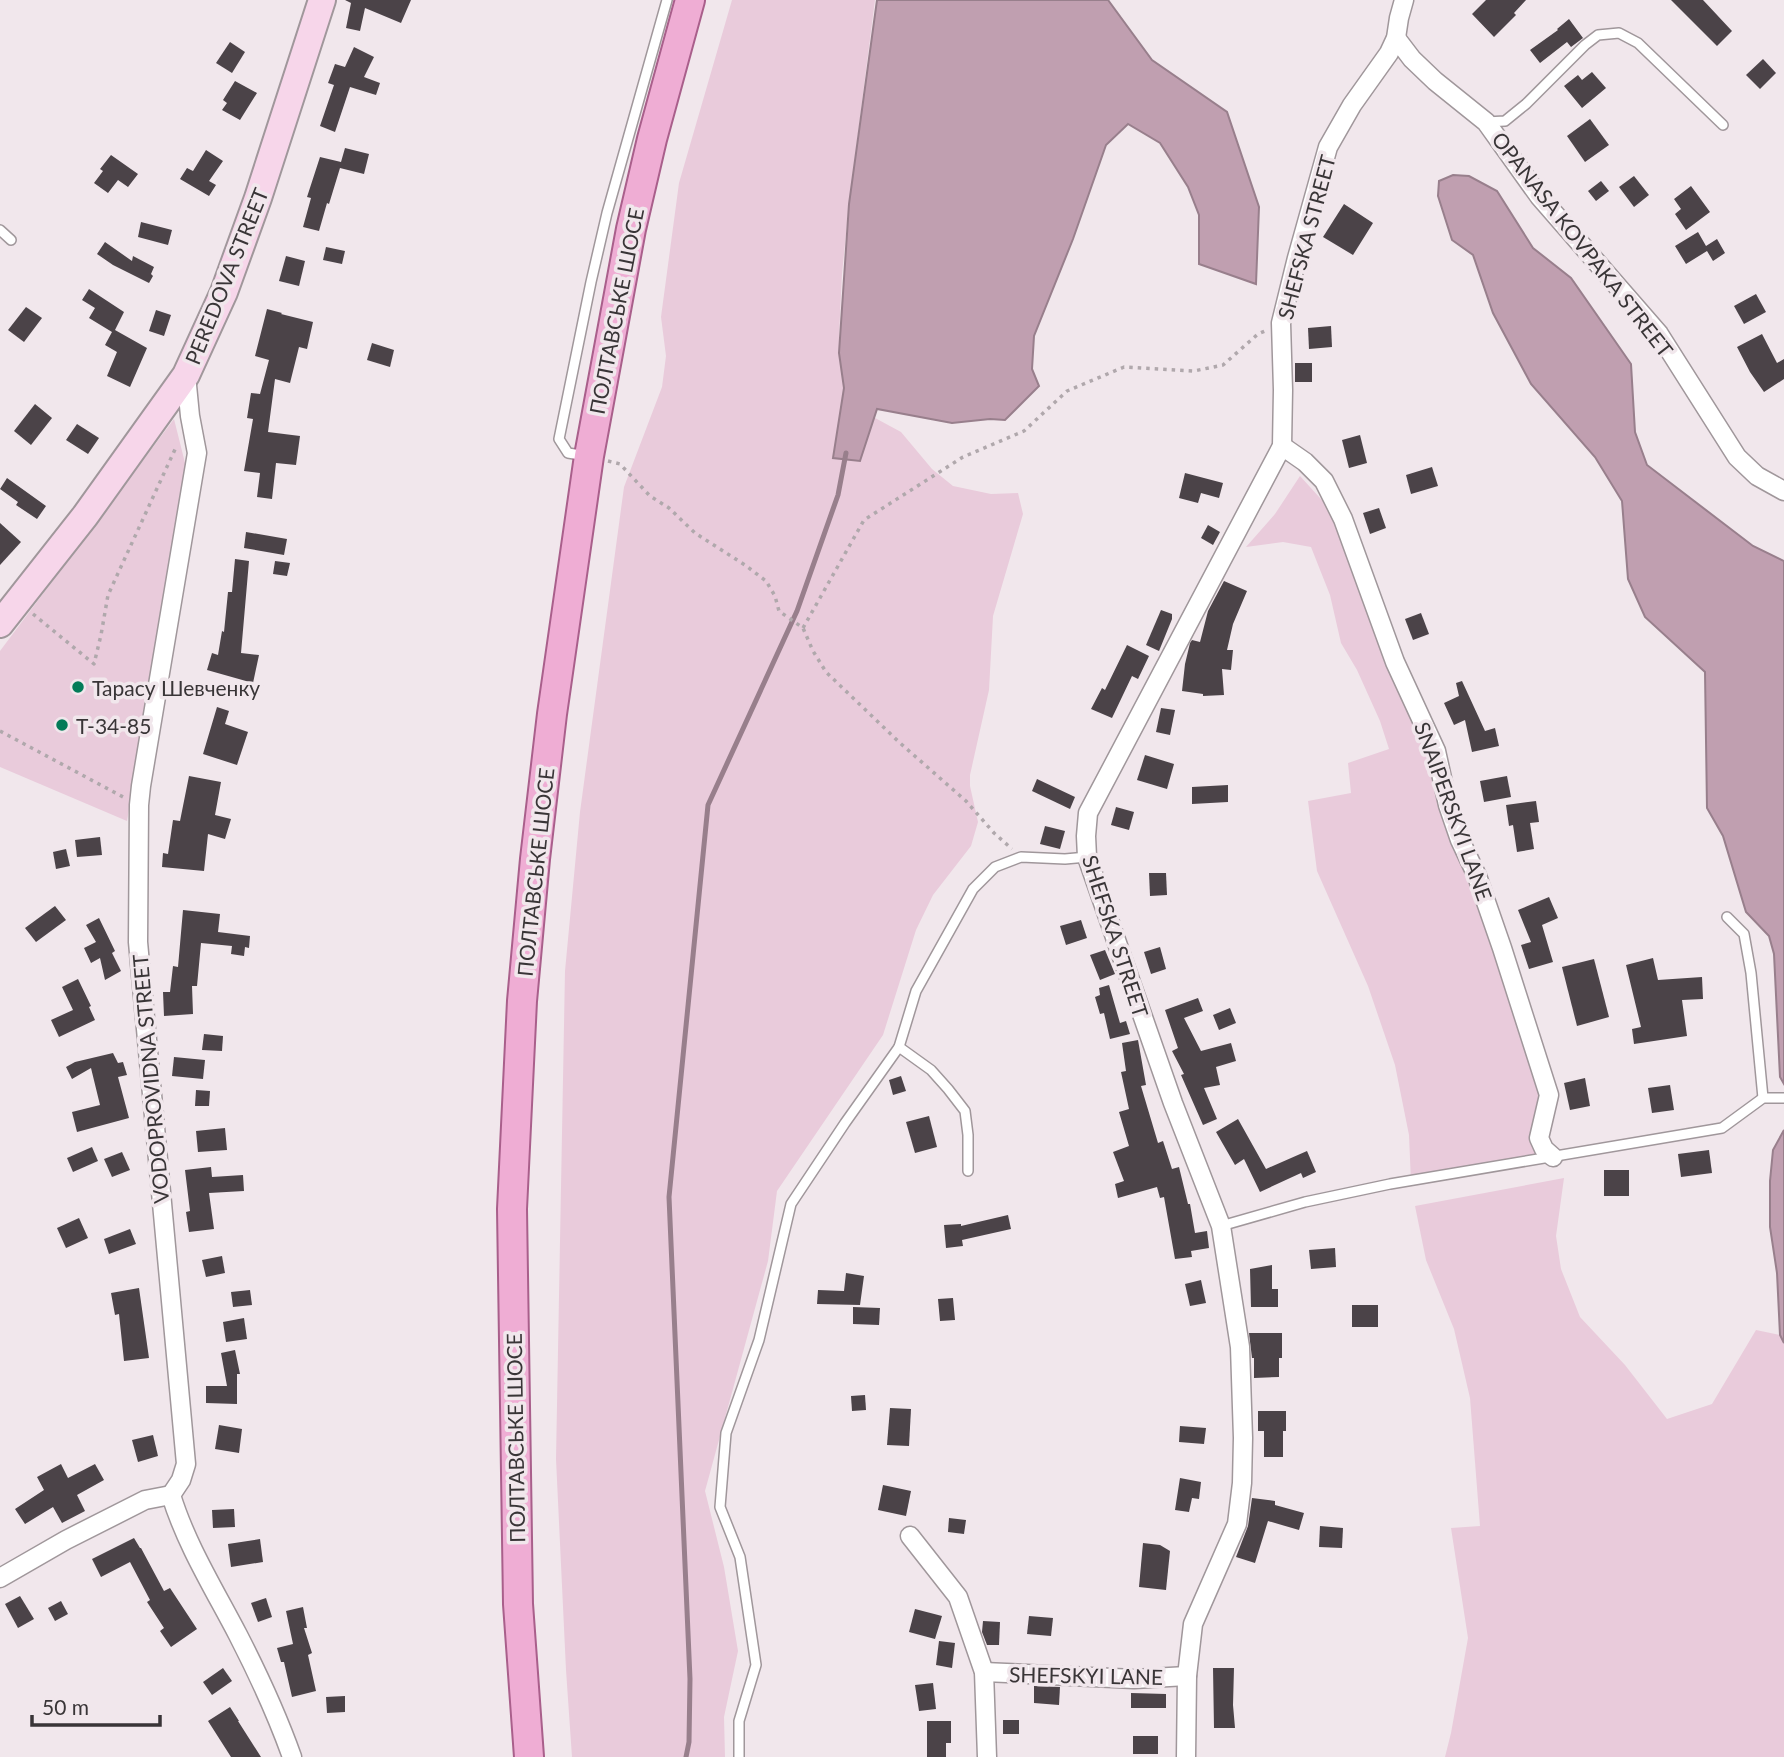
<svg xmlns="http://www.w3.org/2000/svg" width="1784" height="1757" font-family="Lato,sans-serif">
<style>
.green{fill:#e9cbdb}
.water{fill:#c09fb0;stroke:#987f8c;stroke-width:2}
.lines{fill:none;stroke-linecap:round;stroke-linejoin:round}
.stream{stroke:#987f8c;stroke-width:5}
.building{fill:#4b4348}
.lane-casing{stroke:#a0979b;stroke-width:12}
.street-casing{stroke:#a0979b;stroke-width:21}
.secondary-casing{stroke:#a0979b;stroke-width:30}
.primary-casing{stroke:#a95f8b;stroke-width:32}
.path{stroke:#b0a8ac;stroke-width:3.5;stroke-dasharray:3.5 5;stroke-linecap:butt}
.lane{stroke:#fff;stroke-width:9}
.street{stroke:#fff;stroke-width:18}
.secondary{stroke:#f7d6ea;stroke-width:26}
.primary{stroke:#efadd4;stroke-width:28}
.poi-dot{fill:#037b58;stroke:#f1e7ec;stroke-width:2.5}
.labels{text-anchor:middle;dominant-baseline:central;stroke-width:7;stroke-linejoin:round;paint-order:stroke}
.street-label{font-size:21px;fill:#393537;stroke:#f1e7ec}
.poi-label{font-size:21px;fill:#393537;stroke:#f1e7ec;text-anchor:start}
</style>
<rect width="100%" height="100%" fill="#f1e7ec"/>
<!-- green -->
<g class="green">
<polygon points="732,0 875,0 849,204 842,274 839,336 845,395 864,412 901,432 932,469 953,486 991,494 1018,493 1023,514 993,616 989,690 970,775 970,786 978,822 971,846 933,895 916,930 883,1035 777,1191 768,1261 705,1491 724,1567 738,1651 724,1717 725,1757 572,1757 566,1670 556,1459 565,971 580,812 624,487 662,387 666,356 661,317 679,183"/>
<polygon points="174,419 187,471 127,821 0,767 0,651"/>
<polygon points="1300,476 1330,509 1366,590 1420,733 1499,948 1546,1098 1536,1162 1411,1182 1409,1135 1395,1065 1368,986 1317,871 1308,801 1351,793 1348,763 1389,749 1380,721 1357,670 1341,643 1330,595 1311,547 1283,542 1246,547 1275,514"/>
<polygon points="1564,1178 1556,1236 1561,1269 1580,1317 1625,1365 1667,1419 1712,1404 1756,1330 1780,1335 1784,1343 1784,1757 1445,1757 1451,1733 1468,1638 1451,1528 1480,1526 1470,1398 1454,1329 1426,1260 1415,1206"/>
</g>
<!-- water -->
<g class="water">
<polygon points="877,0 1108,0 1152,60 1227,112 1259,207 1256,284 1199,264 1199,215 1188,187 1160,143 1128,124 1106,145 1073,239 1034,336 1032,369 1039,386 1005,420 990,419 952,423 877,409 860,461 833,458 844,388 839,353 849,204"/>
<polygon points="1453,175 1469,176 1497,191 1533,248 1571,278 1631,364 1635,432 1647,465 1753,546 1784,561 1784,1084 1780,1077 1774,954 1769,936 1746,912 1723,836 1707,808 1705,672 1645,617 1628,579 1622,501 1595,457 1531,384 1493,313 1473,255 1452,240 1438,196 1439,181"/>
<polygon points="1784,1130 1784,1343 1780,1335 1777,1273 1770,1227 1770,1181 1773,1150"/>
</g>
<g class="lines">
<!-- stream -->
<polyline class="stream" points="686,1757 689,1742 690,1679 669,1197 708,805 797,611 838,495 846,453"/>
</g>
<!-- building -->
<g class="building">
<polygon points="345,0 411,0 401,23 365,8 360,31 346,28 351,3"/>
<polygon points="1486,0 1526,0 1514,13 1516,15 1494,37 1472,14"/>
<polygon points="1671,0 1703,0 1732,31 1717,46"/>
<polygon points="1569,19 1583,38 1571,47 1567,42 1540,63 1530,50 1558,30 1557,29"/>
<polygon points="230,42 245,52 232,73 216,63"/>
<polygon points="354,47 374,57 364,77 380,83 376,95 350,87 335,132 320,126 334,85 328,83 335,64 345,67"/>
<polygon points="1763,59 1776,73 1760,89 1746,75"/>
<polygon points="1592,72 1606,88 1582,108 1564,86 1578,75 1582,80"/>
<polygon points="235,81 257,93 240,120 222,110 227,103 223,100"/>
<polygon points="1590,119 1609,145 1585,162 1567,136"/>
<polygon points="345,148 369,154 364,174 340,168 329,204 327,203 319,231 303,227 311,198 307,197 320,157 341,162"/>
<polygon points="206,150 223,161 209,181 216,185 209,196 180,179 187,168 193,171"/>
<polygon points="111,155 138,174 128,187 118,180 108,193 94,183 103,171 100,169"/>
<polygon points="1634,176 1649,195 1634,207 1619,187"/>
<polygon points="1601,181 1609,191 1596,201 1588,191"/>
<polygon points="1691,186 1710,212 1686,230 1675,214 1681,209 1674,199"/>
<polygon points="1344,204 1373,223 1353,255 1323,237"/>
<polygon points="141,222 172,230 168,245 138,237"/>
<polygon points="1698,232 1706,246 1717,239 1725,253 1713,261 1707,251 1686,264 1675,246"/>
<polygon points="105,242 132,261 133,256 154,267 151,274 153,276 149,283 113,265 97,254"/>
<polygon points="326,247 345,251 342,264 323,260"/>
<polygon points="286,256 305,261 299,286 279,281"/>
<polygon points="89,289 124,312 115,330 147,348 130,387 107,376 117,352 105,345 112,332 89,318 95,308 82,300"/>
<polygon points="1756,294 1766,312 1744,324 1734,306"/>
<polygon points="26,307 42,318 24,342 8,330"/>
<polygon points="267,309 282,313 281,314 313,322 307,349 299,347 290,383 275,379 268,432 300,436 296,465 276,463 272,499 257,497 260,473 244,471 253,419 247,418 251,393 260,394 269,360 255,356"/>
<polygon points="156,310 171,315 164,336 149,331"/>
<polygon points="1331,326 1332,347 1309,349 1308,328"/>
<polygon points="1762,334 1777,363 1784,359 1784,379 1764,392 1750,372 1737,347"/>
<polygon points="372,343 394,350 390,367 367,360"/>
<rect x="1295" y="363" width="17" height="19"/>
<polygon points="35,404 52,418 31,445 14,431"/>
<polygon points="77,424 99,438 88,454 66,440"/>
<polygon points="1360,435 1367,463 1349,468 1342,440"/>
<polygon points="1432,467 1438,486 1411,494 1406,475"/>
<polygon points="1185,473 1223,483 1219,498 1201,493 1198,503 1179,498"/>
<polygon points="7,478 46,506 37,519 16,505 18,502 0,489"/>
<polygon points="1379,508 1386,528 1370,534 1363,513"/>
<polygon points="0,523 21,542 0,565"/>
<polygon points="1208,525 1220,532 1213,545 1201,538"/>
<polygon points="246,532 287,539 284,555 244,548"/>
<polygon points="235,559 249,561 241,653 259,655 253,683 207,670 212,653 218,655 222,631 224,632 228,592 232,592"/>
<polygon points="275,561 290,563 287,576 273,574"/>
<polygon points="1224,581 1247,591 1233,624 1227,650 1233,650 1231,670 1222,669 1224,695 1203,696 1203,694 1182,691 1185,664 1190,643 1192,640 1200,642 1208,611"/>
<polygon points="1161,610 1172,614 1172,619 1159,651 1146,645"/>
<polygon points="1421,613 1429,634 1413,640 1405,619"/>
<polygon points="1127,645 1149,656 1138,679 1132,676 1112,718 1091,709 1102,688 1105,690"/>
<polygon points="1462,681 1485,731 1495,728 1499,746 1472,752 1465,720 1454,725 1444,703 1459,696 1456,683"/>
<polygon points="217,707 229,711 225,724 248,732 237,765 203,754"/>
<polygon points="1161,708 1175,710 1170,735 1156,732"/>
<polygon points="1145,755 1174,764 1167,789 1137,780"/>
<polygon points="189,776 221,782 215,815 231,819 225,839 208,834 204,871 162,867 163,853 168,854 173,820 180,821"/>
<polygon points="1507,776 1511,797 1484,802 1480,781"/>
<polygon points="1037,779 1075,797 1070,809 1032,791"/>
<polygon points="1228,785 1228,802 1192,804 1192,787"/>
<polygon points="1536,801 1539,822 1530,823 1534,849 1517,852 1513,825 1509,826 1506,805"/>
<polygon points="1116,807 1134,812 1129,830 1111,825"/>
<polygon points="1045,826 1065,831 1060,849 1040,844"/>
<polygon points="100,837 102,855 77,857 75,840"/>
<polygon points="66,849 70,866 56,869 53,852"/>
<polygon points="1149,873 1166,873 1167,895 1150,896"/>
<polygon points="1549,897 1558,918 1542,925 1553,962 1529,969 1521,945 1531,942 1518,910"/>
<polygon points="55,906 66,920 36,942 25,928"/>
<polygon points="183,910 220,914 218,932 250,936 249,948 245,947 244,956 231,954 232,946 201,943 197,986 192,986 193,1014 164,1016 163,992 170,992 173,966 178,967"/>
<polygon points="99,918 115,951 112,953 121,971 105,980 100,958 91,963 84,948 96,942 86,925"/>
<polygon points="1081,920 1087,938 1066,945 1060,926"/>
<polygon points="1160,947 1166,969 1151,974 1144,952"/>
<polygon points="1105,950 1115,974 1100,980 1090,955"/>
<polygon points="1653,958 1658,980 1702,977 1703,999 1682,1000 1687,1036 1634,1044 1632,1029 1641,1027 1626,965"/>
<polygon points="1594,959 1609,1017 1577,1026 1562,967"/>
<polygon points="78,979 91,1006 89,1007 95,1020 59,1037 51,1020 73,1010 62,987"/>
<polygon points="1109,985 1120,1023 1126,1021 1130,1034 1110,1039 1104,1013 1100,1014 1095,997 1100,995 1099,988"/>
<polygon points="1198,998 1203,1011 1184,1018 1201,1051 1231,1043 1236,1061 1216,1067 1220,1085 1204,1088 1217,1119 1203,1125 1181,1075 1184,1074 1172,1051 1178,1048 1165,1010"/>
<polygon points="1230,1008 1236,1023 1219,1030 1213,1015"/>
<polygon points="204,1034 223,1036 222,1051 202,1050"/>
<polygon points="1138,1040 1146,1085 1141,1086 1158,1143 1163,1141 1172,1169 1179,1167 1188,1204 1190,1204 1195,1233 1207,1231 1209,1248 1191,1251 1192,1257 1175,1259 1164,1197 1160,1198 1157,1187 1118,1198 1115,1184 1124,1181 1113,1152 1129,1146 1119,1112 1129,1109 1121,1072 1126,1071 1122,1043"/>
<polygon points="113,1053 118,1063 123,1062 127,1075 118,1077 129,1118 77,1132 72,1112 100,1105 91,1068 72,1079 66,1067 75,1062"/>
<polygon points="174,1057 205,1060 203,1079 172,1076"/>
<polygon points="901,1076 906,1091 893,1095 889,1080"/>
<polygon points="1585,1078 1590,1106 1570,1110 1564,1083"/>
<polygon points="1670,1085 1674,1110 1652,1113 1648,1088"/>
<polygon points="196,1090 210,1091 209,1106 195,1106"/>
<polygon points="929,1116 937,1147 915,1153 906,1122"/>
<polygon points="1238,1119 1266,1169 1307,1151 1316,1172 1303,1178 1301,1173 1260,1192 1244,1159 1235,1165 1216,1132"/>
<polygon points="225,1128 227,1150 198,1152 196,1131"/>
<polygon points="92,1147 98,1161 73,1172 67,1158"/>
<polygon points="1709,1150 1712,1173 1681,1177 1678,1154"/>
<polygon points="122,1152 130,1170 112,1177 104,1159"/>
<polygon points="211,1167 212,1177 243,1175 244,1191 209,1193 214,1229 189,1232 186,1212 190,1211 185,1170"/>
<rect x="1604" y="1170" width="25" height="26"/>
<polygon points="1008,1215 1011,1229 962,1240 963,1246 946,1248 944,1225 961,1224 961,1226"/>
<polygon points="79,1218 88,1238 66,1248 57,1228"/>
<polygon points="130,1229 136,1244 109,1254 104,1239"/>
<polygon points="1335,1248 1336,1267 1311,1269 1309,1250"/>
<polygon points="222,1256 225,1273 206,1277 202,1260"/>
<polygon points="1272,1265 1272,1289 1278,1289 1278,1307 1251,1307 1250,1269"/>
<polygon points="846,1273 864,1276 860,1305 817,1304 818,1290 844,1291"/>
<polygon points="1201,1280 1206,1303 1190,1306 1185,1284"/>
<polygon points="139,1288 149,1358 124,1361 119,1314 115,1315 111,1293"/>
<polygon points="250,1290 252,1305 233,1307 231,1292"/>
<polygon points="953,1298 955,1320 940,1321 938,1299"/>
<rect x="1352" y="1305" width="26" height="22"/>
<polygon points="853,1307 880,1308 879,1325 853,1324"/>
<polygon points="244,1318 247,1339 226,1342 223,1322"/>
<polygon points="1249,1333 1282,1333 1282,1358 1279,1358 1279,1377 1254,1378 1254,1358 1252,1358"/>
<polygon points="235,1350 240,1374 237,1374 237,1404 206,1403 206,1386 227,1386 221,1353"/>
<polygon points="865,1395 866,1410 852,1411 851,1396"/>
<polygon points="890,1408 911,1409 909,1446 887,1445"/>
<polygon points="1258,1411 1286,1411 1286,1431 1283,1431 1283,1457 1264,1457 1264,1431 1258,1431"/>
<polygon points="219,1425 242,1429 239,1453 215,1449"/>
<polygon points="1180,1426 1206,1428 1204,1444 1179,1442"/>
<polygon points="153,1435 158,1456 138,1462 132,1440"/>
<polygon points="61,1464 68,1478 95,1464 104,1480 77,1495 85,1511 62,1523 53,1507 25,1524 15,1509 44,1490 37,1477"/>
<polygon points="1180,1478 1201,1482 1199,1499 1192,1498 1189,1512 1175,1510"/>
<polygon points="883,1485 911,1491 906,1516 878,1510"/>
<polygon points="1252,1498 1275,1501 1275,1505 1304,1513 1299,1530 1268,1521 1255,1563 1236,1557 1248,1526"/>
<polygon points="234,1509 235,1527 213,1528 212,1510"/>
<polygon points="949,1518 966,1520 964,1534 948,1532"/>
<polygon points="1320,1526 1343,1528 1342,1548 1319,1547"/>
<polygon points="134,1538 140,1548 141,1548 164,1591 170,1588 197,1629 171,1647 160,1631 164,1628 147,1602 150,1600 130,1562 101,1577 92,1559"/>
<polygon points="260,1539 263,1562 231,1567 228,1544"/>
<polygon points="1143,1543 1160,1545 1170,1551 1166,1590 1139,1587"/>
<polygon points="20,1596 34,1619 18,1628 5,1604"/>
<polygon points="266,1598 272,1617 258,1622 251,1603"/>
<polygon points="61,1601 68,1614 55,1621 48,1608"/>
<polygon points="303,1607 307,1628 304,1628 312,1653 308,1655 316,1691 292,1697 284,1662 281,1662 277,1648 293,1644 286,1611"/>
<polygon points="915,1609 942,1616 935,1639 909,1632"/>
<polygon points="1029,1616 1053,1618 1051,1636 1027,1634"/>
<polygon points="983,1621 1000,1622 999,1645 987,1645 982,1632"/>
<polygon points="939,1641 955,1643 952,1668 936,1665"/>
<polygon points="223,1668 232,1681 212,1695 203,1682"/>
<polygon points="1213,1668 1234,1668 1233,1705 1235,1728 1214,1728"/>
<polygon points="933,1683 936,1709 919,1711 915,1685"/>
<polygon points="1034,1686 1060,1687 1059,1705 1034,1703"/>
<polygon points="1131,1693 1166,1694 1166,1708 1131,1708"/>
<polygon points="345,1696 345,1712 327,1713 326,1697"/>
<polygon points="230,1707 239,1721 238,1721 261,1757 231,1757 208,1721"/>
<rect x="1003" y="1720" width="16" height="14"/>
<polygon points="927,1721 951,1721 951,1743 946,1743 946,1757 927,1757"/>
<rect x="1133" y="1736" width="25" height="18"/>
</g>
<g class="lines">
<defs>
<g id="lane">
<polyline points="1486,122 1505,121 1526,104 1585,45 1598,35 1619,33 1638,43 1723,125"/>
<polyline points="0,230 11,240"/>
<polyline points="587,456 568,453 559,439 591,282 607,213 667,0"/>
<polyline points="1727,917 1744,934 1751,973 1763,1098"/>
<polyline points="899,1047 931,1070 948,1089 965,1111 968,1135 968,1171"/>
<polyline points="1221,1226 1305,1202 1390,1184 1722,1128 1763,1098 1784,1098"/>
<polyline points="739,1757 739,1721 756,1665 740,1557 720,1507 726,1433 759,1340 791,1204 845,1123 899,1047 916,991 973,889 995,867 1021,857 1065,859 1087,857"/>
</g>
<g id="street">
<polyline points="1396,38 1412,59 1435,81 1486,122 1539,196 1659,334 1737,457 1757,476 1784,491"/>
<path d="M186,375L190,416L197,453L141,786L139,805L138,942L186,1464L181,1480L171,1495C186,1544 214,1589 238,1635C258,1674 277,1715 292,1757"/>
<polyline points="1282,446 1305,462 1324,481 1343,519 1395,662 1436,751 1448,805 1460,840 1477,876 1502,948 1549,1095 1539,1138 1544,1149 1553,1157"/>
<polyline points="910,1536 958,1597 984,1672 987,1757"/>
<polyline points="0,1578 66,1540 145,1500 171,1495"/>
<polyline points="984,1672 1134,1679 1187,1676"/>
<polyline points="1186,1757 1187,1676 1193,1624 1237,1524 1242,1483 1243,1438 1240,1347 1221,1226 1173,1103 1087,857 1086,836 1088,813 1282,446 1283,390 1281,323 1297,258 1328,147 1352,105 1389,53 1396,38 1399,18 1404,0"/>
</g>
<polyline id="secondary" points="0,624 85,516 186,375 224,292 258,198 322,0"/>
<polyline id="primary" points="529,1757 518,1604 512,1209 522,1001 535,859 552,714 589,456 631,229 652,139 690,0"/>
</defs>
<!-- lane casing -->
<use href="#lane" class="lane-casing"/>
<!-- street casing -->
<use href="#street" class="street-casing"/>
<!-- secondary casing -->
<use href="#secondary" class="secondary-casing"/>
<!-- primary casing -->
<use href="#primary" class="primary-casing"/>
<!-- path -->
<g class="path">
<polyline points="608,461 620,464 650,496 669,508 695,533 745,565 766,581 775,596 779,611 803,628 813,651 826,672 900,743 966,801 994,833 1012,849"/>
<polyline points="33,614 94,664 101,635 108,595 177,445"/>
<polyline points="803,628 864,520 963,457 1024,431 1067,391 1124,367 1194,371 1223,365 1258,334 1265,331"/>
<polyline points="0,731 125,798"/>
</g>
<!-- lane -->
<use href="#lane" class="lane"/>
<!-- street -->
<use href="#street" class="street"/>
<!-- secondary -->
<use href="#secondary" class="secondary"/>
<!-- primary -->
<use href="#primary" class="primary"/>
</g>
<!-- markers -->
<g class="poi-dot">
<circle cx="78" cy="687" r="7"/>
<circle cx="62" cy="725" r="7"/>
</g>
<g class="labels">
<!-- street labels -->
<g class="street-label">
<text transform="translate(1306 237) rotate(-75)">SHEFSKA STREET</text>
<text transform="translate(1583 244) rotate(52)">OPANASA KOVPAKA STREET</text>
<text transform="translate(226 276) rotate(-68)">PEREDOVA STREET</text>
<text transform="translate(616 311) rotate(-79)">ПОЛТАВСЬКЕ ШОСЕ</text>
<text transform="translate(1454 811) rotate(70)">SNAIPERSKYI LANE</text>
<text transform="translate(535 872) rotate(-84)">ПОЛТАВСЬКЕ ШОСЕ</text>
<text transform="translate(1116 936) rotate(72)">SHEFSKA STREET</text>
<text transform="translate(150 1079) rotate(-95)">VODOPROVIDNA STREET</text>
<text transform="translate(515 1438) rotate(-91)">ПОЛТАВСЬКЕ ШОСЕ</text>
<text transform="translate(1086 1675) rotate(1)">SHEFSKYI LANE</text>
</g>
<!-- poi labels -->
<g class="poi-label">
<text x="92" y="687">Тарасу Шевченку</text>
<text x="76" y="725">Т-34-85</text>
</g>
</g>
<!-- scale -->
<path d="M32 1715v10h128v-10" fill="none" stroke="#393537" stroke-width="3.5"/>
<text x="42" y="1715" font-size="21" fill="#393537" stroke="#f1e7ec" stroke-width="5" paint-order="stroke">50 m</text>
</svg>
